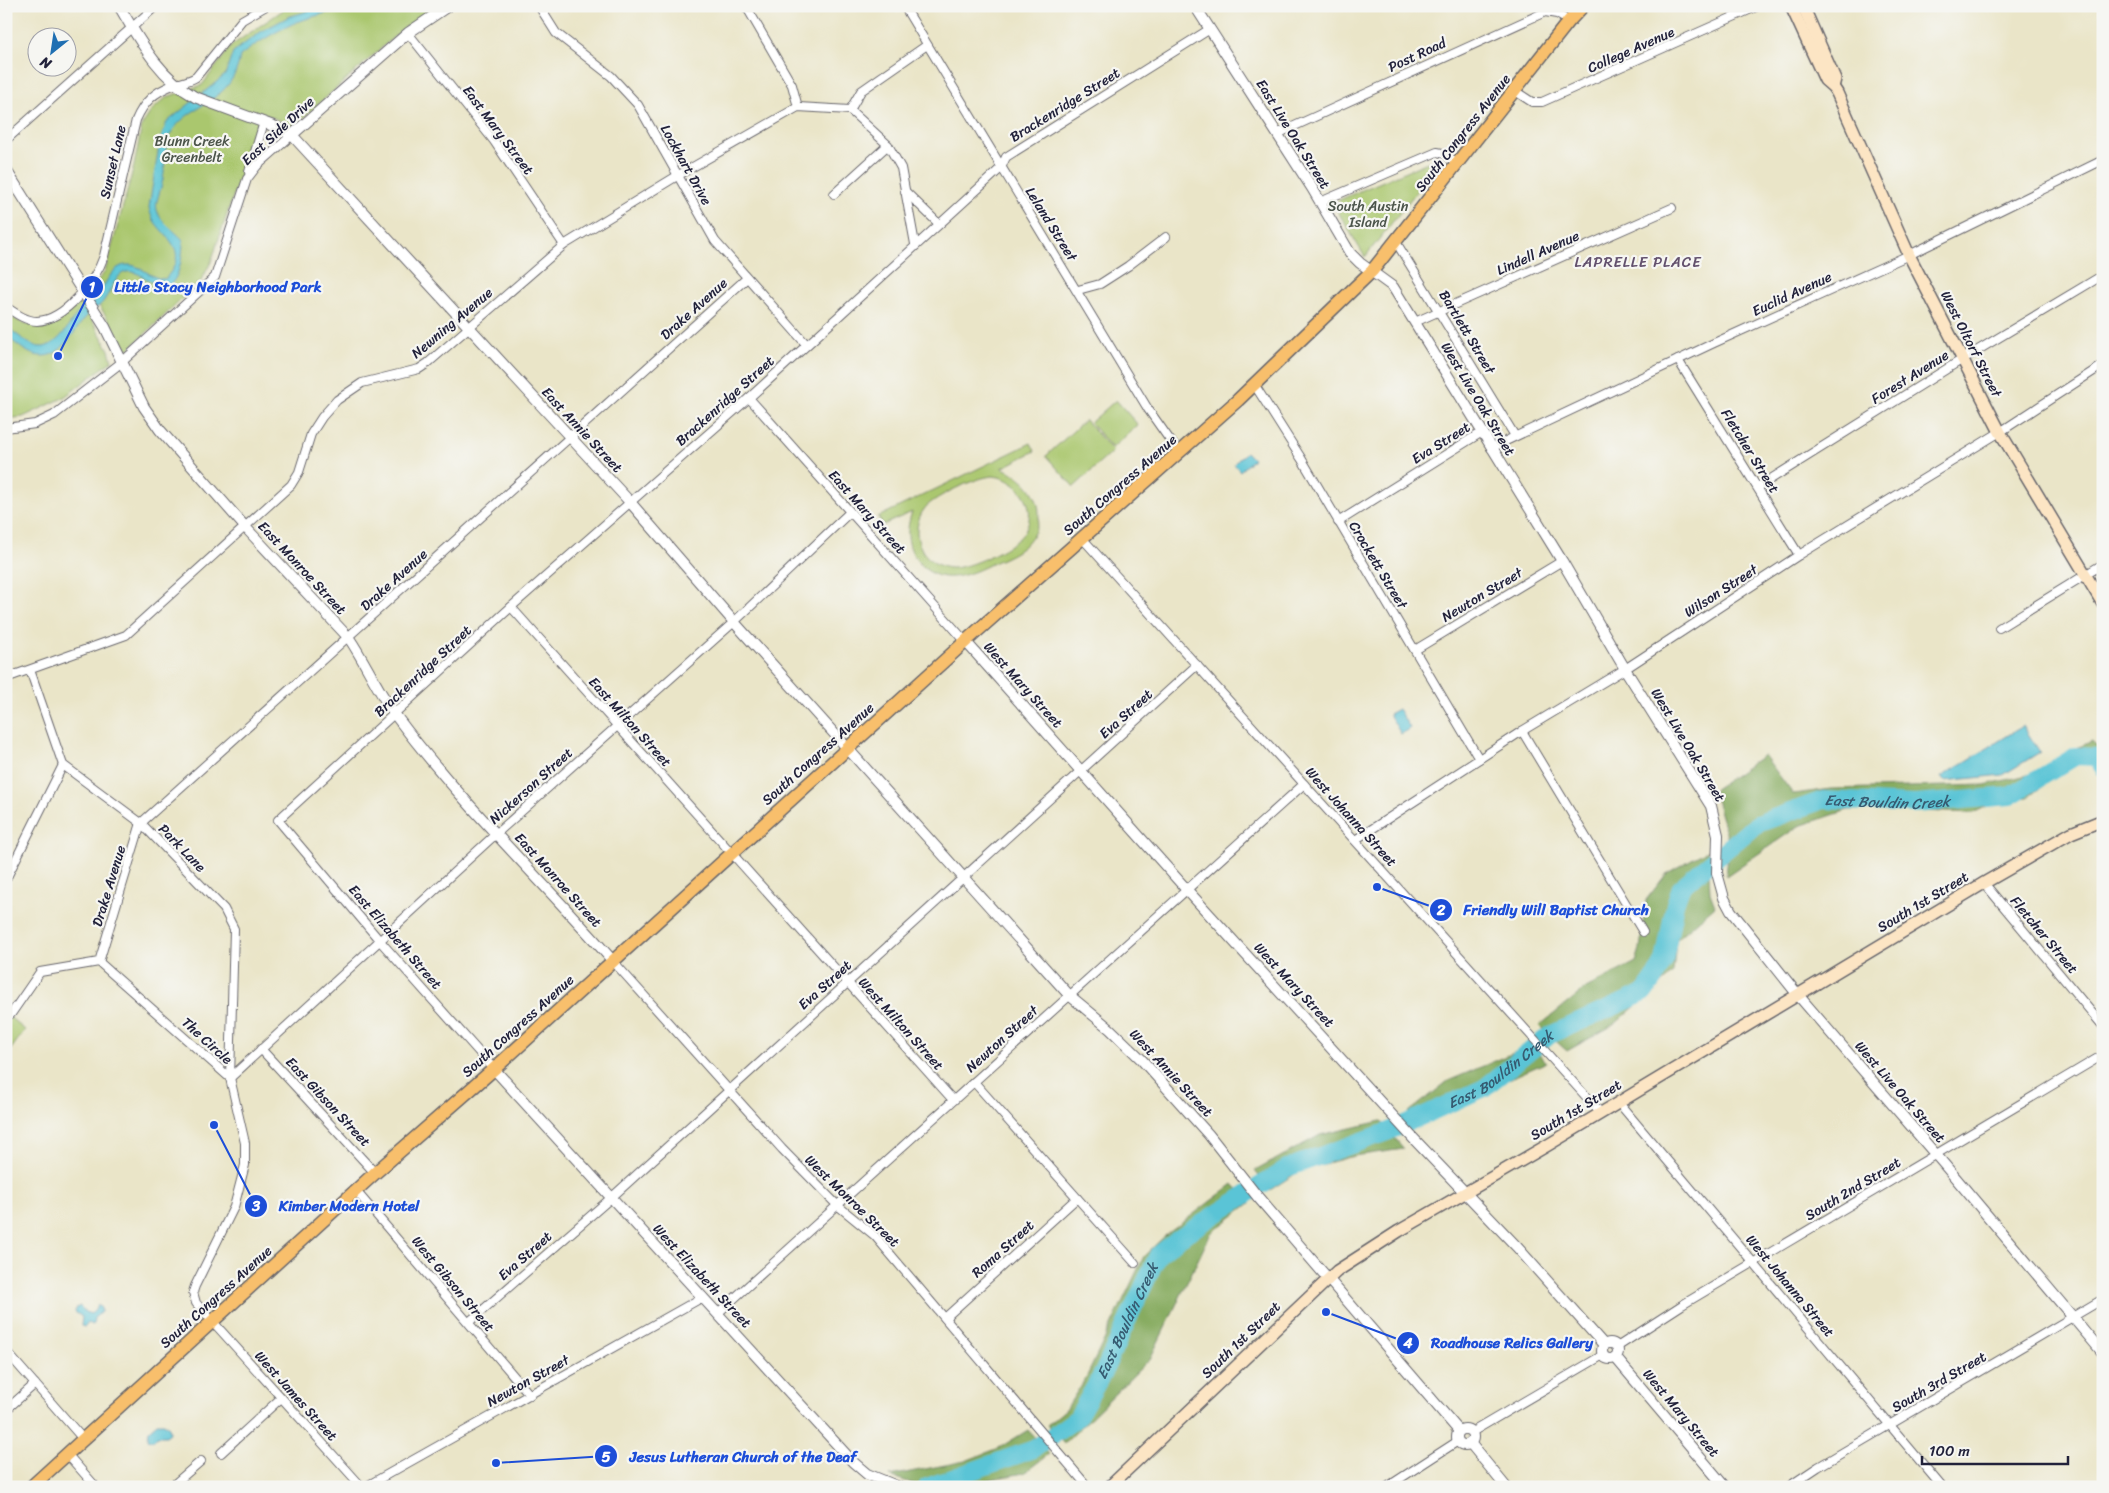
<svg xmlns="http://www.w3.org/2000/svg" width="2109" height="1493" font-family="Sriracha,sans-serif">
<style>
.green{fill:#aac76e;stroke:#667454;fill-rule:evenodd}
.forest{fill:#87ac61;stroke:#54674e}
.water{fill:#5ac4d6;stroke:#3e7388}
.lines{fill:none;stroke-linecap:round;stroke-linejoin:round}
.river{stroke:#5ac4d6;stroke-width:18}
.minor-casing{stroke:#68666c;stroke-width:10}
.tertiary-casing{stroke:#68666c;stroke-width:12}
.secondary-casing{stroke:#68666c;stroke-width:14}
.primary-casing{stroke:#68666c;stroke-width:15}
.minor{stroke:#fff;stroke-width:8}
.tertiary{stroke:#fff;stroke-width:10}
.secondary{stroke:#fce5c4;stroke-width:11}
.primary{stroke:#f8bf6c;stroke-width:12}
.labels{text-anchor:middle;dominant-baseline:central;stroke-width:4.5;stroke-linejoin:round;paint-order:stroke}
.street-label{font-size:14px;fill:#22223b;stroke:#f6f6f2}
.park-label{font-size:14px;fill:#4b544a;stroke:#f6f6f2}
.neighbourhood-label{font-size:15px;letter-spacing:1px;fill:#63516d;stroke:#f6f6f2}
.water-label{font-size:15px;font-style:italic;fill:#365b71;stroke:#f6f6f2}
.leader{fill:none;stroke:#1d4ed8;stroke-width:2}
.callout-dot{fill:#1d4ed8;stroke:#f6f6f2;stroke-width:2}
.mark-label{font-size:15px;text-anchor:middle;font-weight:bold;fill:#fff}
.callout-label{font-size:15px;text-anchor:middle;font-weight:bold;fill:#1d4ed8;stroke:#f6f6f2;stroke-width:4.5;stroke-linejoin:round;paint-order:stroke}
</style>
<rect width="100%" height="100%" fill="#f6f6f2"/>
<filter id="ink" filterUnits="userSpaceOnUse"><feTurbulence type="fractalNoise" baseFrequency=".02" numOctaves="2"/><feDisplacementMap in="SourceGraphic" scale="10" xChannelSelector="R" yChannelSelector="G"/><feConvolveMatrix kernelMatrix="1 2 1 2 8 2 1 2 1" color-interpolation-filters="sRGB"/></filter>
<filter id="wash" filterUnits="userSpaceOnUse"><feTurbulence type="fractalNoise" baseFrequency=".0096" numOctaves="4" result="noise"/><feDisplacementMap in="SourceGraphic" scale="20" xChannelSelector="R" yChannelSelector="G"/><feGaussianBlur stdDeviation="1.12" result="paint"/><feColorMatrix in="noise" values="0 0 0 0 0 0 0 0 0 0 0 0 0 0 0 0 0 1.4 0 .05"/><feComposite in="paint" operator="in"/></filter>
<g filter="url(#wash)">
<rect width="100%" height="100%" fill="#eae5c8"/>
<!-- green -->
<g class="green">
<polygon points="289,6 438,6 404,28 294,126 261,113 211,262 201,281 128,350 89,290 105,272 134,166 142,125 152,110 167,97 202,85 232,45"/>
<polygon points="1437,158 1440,162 1365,257 1335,207 1339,200"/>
<path d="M82,302L109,350L112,361L63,398L23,417L6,419V314C26,327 46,330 66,315C71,311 76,305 82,302Z"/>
<polygon points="1116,400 1138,425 1112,448 1090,423"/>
<polygon points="1085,420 1113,451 1074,487 1046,456"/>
<path d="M1031,443L1035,451L1002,468C1035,480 1054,517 1024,546C1016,553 1005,558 995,562C968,576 938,589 916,559C906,544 906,528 912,512L883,525L878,517ZM993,476C1021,479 1041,510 1022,535C1012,548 967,569 951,568C921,566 907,531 925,508C935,496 977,477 993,476Z"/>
<polygon points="6,1014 25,1030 6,1056"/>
</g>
<!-- forest -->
<g class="forest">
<path d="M2092,741L2103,752V772C2095,763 2089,757 2077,760L2028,797L2004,798L1973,813L1870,809L1848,810L1799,826L1726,876L1729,843L1713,790L1764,755L1793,794L1831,789L1984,785L2032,774L2075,749Z"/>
<polygon points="1708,850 1710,893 1715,906 1676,940 1673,973 1615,1024 1567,1051 1539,1026 1586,988 1636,962 1640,949 1646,900 1667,873"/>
<polygon points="1530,1046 1547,1062 1461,1100 1423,1123 1409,1112 1448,1081"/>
<polygon points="1381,1121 1404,1149 1354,1156 1301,1170 1270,1190 1255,1171 1320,1135"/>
<polygon points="1233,1184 1250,1203 1211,1233 1150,1359 1064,1444 1047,1425 1066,1409 1087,1376 1144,1256 1166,1235"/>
<polygon points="1028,1430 1049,1454 1024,1473 987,1480 973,1487 923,1487 890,1476 965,1461 999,1448"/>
</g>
<!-- water -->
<g class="water">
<path d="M325,6H345C330,13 313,16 297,22C276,31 258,42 240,56C233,102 194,101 173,130C163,144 166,163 163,179C162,186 159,193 157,201C153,219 173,228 183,240C183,252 180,290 161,286C148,283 133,263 119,276C113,283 109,294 103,302C98,308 91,311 86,317C72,332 61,362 35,355C25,352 14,342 6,336V327C17,333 30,348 43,347C60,344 69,324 78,313C84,306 93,301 98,294C106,284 112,266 126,265C141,263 151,280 165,279C197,244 152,235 149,207L160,140L167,122L225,75L233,52L262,31L288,17Z"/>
<polygon points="1246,452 1253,459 1240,471 1234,464"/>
<polygon points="1398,709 1410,728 1401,734 1389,714"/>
<polygon points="2023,726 2040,752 2003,775 1944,781 1941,777"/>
<polygon points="98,1305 101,1308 101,1312 94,1318 93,1325 88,1323 85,1327 81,1326 82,1317 75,1312 76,1308 80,1306 85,1312 91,1314"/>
<polygon points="157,1423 164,1423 169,1427 170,1433 166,1436 157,1436 154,1440 149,1440 148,1438 149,1430"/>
</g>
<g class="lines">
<!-- river -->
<path class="river" id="s1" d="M927,1487L1034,1449L1077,1418L1103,1373L1158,1255L1178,1239L1287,1168L1387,1132L1484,1088L1550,1035L1644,993L1654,979L1664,961L1675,904L1681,887L1757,824L1823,800L1915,804L2010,796L2076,756L2096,757L2103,767"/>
</g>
</g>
<g filter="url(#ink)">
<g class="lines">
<defs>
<g id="minor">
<polyline points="539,6 556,33 611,76 638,105 715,241 806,344"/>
<polyline points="746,6 792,85 798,107"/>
<polyline points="904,6 1148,409 1179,453"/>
<polyline points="408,33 494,141 564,245"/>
<polyline points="1515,91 1532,102 1542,102 1758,6"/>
<polyline points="850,110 888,145 901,168 915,244"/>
<polyline points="1277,134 1545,12 1557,14 1569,21"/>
<polyline points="6,140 156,6"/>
<polyline points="249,172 264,122"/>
<polyline points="905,191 939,224"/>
<polyline points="834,194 888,145"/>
<polyline points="1320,202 1437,152 1442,153 1458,163"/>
<polyline points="1396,242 1515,436"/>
<polyline points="1078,290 1100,284 1128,266 1166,237"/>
<path d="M6,307C15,313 26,321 37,321C65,320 96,280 104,256L136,120C144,102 154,92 173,85C181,82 188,82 196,77L242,20L266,6"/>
<polyline points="1415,322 1672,208"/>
<polyline points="1678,360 1799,555"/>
<polyline points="1254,384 1301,458 1479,759"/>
<polyline points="749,398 966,642"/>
<polyline points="6,428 35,424 54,415 122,362 215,277 247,179 257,166 292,135"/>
<polyline points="1491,448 1714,343 1909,255 2103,160"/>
<polyline points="1758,487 1953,365 2103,275"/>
<polyline points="1338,522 1482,432"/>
<polyline points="1082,538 1600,1112"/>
<polyline points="511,607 953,1100"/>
<polyline points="1999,628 2103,564"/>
<polyline points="1415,650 1562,561"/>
<polyline points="30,670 63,765 141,823 224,909 234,929 230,1078"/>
<polyline points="6,678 126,635 291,485 299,472 311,434 322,417 337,400 362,383 419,369 428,363 564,245 677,176 798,107 850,110 861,91 927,45"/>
<polyline points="1522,731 1643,932"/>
<polyline points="1355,840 1522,731 1625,669 1799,555 2000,432 2103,365"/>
<polyline points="6,879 63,765"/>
<polyline points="1984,883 2103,1026"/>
<polyline points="612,960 782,1149 837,1205 875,1236 1088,1487"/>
<polyline points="99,962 141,823 747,278"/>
<polyline points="11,1014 40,972 99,962 230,1078 245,1143 245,1165 234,1207 195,1286 193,1292 196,1303 362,1487"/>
<polyline points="261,1049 375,1173"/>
<polyline points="494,1069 380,941 278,820 511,607 749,398 1001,168 1006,157 1210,29"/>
<polyline points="230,1078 497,833 734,622 849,513"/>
<polyline points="974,1082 1135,1263"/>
<polyline points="1618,1102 1942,1487"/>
<polyline points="356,1191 530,1395"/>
<polyline points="718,1313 1304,784"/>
<polyline points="945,1318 1077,1198"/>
<polyline points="469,1322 611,1198 1197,665"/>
<polyline points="1617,1347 1682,1305 2103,1055"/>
<polyline points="6,1351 83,1439"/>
<polyline points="6,1410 35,1384"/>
<polyline points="1472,1432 1603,1355"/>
<polyline points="221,1453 281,1398"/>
<polyline points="67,1454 96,1487"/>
<polyline points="171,1487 201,1461"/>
<polyline points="365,1487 703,1297"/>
<polyline points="1387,1487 1458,1441"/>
<polyline points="1788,1487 1818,1467 2103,1299"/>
</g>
<g id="tertiary">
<path d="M119,6C140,41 159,77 195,97L276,127L292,135L630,502L734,622L1069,995L1110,1029L1141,1059L1209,1135L1257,1196L1459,1431"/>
<polyline points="1195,6 1312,188 1350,253 1360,263 1393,287 1562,561 1625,669 1711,806 1718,835 1717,873 1724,898 1731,911 1798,995 1943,1163 2103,1353"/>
<polyline points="292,135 408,33 448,6"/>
<path d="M6,170L105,327L144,407L160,430L246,528L349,638C366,663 378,692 396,716C461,803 541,879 612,960"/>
<polyline points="966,642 1187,890 1412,1137 1517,1247 1604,1345"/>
<polyline points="494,1069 853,1462 867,1474 899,1487"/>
<circle cx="1610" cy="1351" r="8"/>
<polyline points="1615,1357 1725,1487"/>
<circle cx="1465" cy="1437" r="8"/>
<polyline points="1470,1443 1506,1487"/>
</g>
<g id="secondary">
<polyline points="1791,6 1825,80 1833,87 1837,93 1909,255 2000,432 2103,604"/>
<polyline points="1803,6 1835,79 1833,87"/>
<polyline points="1109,1487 1337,1271 1399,1231 1548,1145 1984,883 2071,833 2103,820"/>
</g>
<polyline id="primary" points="31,1487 375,1173 494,1069 976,632 1238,400 1372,271 1569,21 1583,6"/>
</defs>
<!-- minor casing -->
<use href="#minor" class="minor-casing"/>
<!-- tertiary casing -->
<use href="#tertiary" class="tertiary-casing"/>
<!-- secondary casing -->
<use href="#secondary" class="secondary-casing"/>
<!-- primary casing -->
<use href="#primary" class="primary-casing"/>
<!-- minor -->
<use href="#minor" class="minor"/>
<!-- tertiary -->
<use href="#tertiary" class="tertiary"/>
<!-- secondary -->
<use href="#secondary" class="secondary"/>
<!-- primary -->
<use href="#primary" class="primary"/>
</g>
</g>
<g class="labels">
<!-- street labels -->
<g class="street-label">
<text transform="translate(1631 50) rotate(-24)">College Avenue</text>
<text transform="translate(1417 55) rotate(-25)">Post Road</text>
<text transform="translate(1065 105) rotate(-32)">Brackenridge Street</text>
<text transform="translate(498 130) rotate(53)">East Mary Street</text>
<text transform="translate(278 131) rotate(-43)">East Side Drive</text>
<text transform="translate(1463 133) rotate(-52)">South Congress Avenue</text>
<text transform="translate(1293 134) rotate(58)">East Live Oak Street</text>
<text transform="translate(113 162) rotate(-77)">Sunset Lane</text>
<text transform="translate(686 165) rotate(61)">Lockhart Drive</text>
<text transform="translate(1051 224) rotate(58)">Leland Street</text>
<text transform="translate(1538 253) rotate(-24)">Lindell Avenue</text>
<text transform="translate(1792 294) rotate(-25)">Euclid Avenue</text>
<text transform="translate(694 309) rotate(-42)">Drake Avenue</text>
<text transform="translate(452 323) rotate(-40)">Newning Avenue</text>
<text transform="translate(1467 332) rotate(59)">Bartlett Street</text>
<text transform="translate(1971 344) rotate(63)">West Oltorf Street</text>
<text transform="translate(1910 377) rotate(-32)">Forest Avenue</text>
<text transform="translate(1478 399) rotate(59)">West Live Oak Street</text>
<text transform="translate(725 401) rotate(-42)">Brackenridge Street</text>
<text transform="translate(582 430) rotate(47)">East Annie Street</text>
<text transform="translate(1441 443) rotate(-32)">Eva Street</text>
<text transform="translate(1750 451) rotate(58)">Fletcher Street</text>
<text transform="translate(1120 485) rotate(-41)">South Congress Avenue</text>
<text transform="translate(867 512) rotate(48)">East Mary Street</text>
<text transform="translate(1378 565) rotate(59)">Crockett Street</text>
<text transform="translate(302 568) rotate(47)">East Monroe Street</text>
<text transform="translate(394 580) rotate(-42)">Drake Avenue</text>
<text transform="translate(1721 591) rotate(-33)">Wilson Street</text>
<text transform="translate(1482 595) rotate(-31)">Newton Street</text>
<text transform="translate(423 671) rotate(-43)">Brackenridge Street</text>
<text transform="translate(1023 685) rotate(48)">West Mary Street</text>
<text transform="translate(1126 714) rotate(-42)">Eva Street</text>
<text transform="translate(630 722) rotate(48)">East Milton Street</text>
<text transform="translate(1688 745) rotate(59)">West Live Oak Street</text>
<text transform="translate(818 754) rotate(-42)">South Congress Avenue</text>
<text transform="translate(531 786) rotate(-42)">Nickerson Street</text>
<text transform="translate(1351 817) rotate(48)">West Johanna Street</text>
<text transform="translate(182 848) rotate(46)">Park Lane</text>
<text transform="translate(558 880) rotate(48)">East Monroe Street</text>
<text transform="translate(109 886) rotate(-73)">Drake Avenue</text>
<text transform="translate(1923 902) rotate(-31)">South 1st Street</text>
<text transform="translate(2044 935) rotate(50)">Fletcher Street</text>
<text transform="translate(395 937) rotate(49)">East Elizabeth Street</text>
<text transform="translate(825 985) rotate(-42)">Eva Street</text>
<text transform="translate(1294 985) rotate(47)">West Mary Street</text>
<text transform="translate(901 1024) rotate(48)">West Milton Street</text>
<text transform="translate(518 1026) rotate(-42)">South Congress Avenue</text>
<text transform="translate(1002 1039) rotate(-42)">Newton Street</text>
<text transform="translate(207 1041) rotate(42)">The Circle</text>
<text transform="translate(1171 1073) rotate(47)">West Annie Street</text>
<text transform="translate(1900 1092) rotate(49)">West Live Oak Street</text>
<text transform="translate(328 1102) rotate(47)">East Gibson Street</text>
<text transform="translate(1576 1110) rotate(-31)">South 1st Street</text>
<text transform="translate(1853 1189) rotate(-31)">South 2nd Street</text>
<text transform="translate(852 1201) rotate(44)">West Monroe Street</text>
<text transform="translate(1003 1249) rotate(-42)">Roma Street</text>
<text transform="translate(525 1256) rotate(-41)">Eva Street</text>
<text transform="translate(702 1276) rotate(47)">West Elizabeth Street</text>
<text transform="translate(453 1284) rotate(50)">West Gibson Street</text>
<text transform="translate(1790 1286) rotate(50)">West Johanna Street</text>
<text transform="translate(216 1297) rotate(-42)">South Congress Avenue</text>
<text transform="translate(1241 1340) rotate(-44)">South 1st Street</text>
<text transform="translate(528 1381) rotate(-29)">Newton Street</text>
<text transform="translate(1939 1382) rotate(-30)">South 3rd Street</text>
<text transform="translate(296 1396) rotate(48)">West James Street</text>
<text transform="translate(1681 1413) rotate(50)">West Mary Street</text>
</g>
<!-- park labels -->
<g class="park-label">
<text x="192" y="141">Blunn Creek<tspan x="192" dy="16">Greenbelt</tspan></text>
<text x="1368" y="206">South Austin<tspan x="1368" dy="16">Island</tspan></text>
</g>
<!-- neighbourhood labels -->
<g class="neighbourhood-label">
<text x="1638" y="262">LAPRELLE PLACE</text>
</g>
<!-- water labels -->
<g class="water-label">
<text stroke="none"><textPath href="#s1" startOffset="1252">East Bouldin Creek</textPath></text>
<text stroke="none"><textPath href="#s1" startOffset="741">East Bouldin Creek</textPath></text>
<text stroke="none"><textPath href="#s1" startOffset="276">East Bouldin Creek</textPath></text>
</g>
</g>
<!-- callouts -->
<path class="leader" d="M58 356L92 287M1377 887L1441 910M214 1125L256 1206M1326 1312L1408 1343M496 1463L606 1456"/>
<g class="callout-dot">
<circle cx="58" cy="356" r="5"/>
<circle cx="1377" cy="887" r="5"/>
<circle cx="214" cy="1125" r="5"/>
<circle cx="1326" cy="1312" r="5"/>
<circle cx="496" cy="1463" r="5"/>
<circle cx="92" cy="287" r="12"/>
<circle cx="1441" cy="910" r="12"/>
<circle cx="256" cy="1206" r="12"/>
<circle cx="1408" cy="1343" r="12"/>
<circle cx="606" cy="1456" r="12"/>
</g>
<g class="mark-label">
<text x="92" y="292">1</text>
<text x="1441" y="915">2</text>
<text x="256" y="1211">3</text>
<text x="1408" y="1348">4</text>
<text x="606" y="1462">5</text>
</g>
<g class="callout-label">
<text x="218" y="292">Little Stacy Neighborhood Park</text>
<text x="1556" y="915">Friendly Will Baptist Church</text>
<text x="349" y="1211">Kimber Modern Hotel</text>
<text x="1512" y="1348">Roadhouse Relics Gallery</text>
<text x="743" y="1462">Jesus Lutheran Church of the Deaf</text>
</g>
<!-- margin -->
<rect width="2109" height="1493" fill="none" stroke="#f6f6f2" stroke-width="25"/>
<!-- north arrow -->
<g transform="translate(52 52) rotate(210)"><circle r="24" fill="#f6f6f2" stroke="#a1a1a9"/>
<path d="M0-4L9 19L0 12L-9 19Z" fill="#1f6fb2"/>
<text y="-8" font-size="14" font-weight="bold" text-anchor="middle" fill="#22223b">N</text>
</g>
<!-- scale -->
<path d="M1922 1456v8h146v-8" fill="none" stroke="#22223b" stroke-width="2.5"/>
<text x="1929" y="1456" font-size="15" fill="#22223b" stroke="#f6f6f2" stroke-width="4" paint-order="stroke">100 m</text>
</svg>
